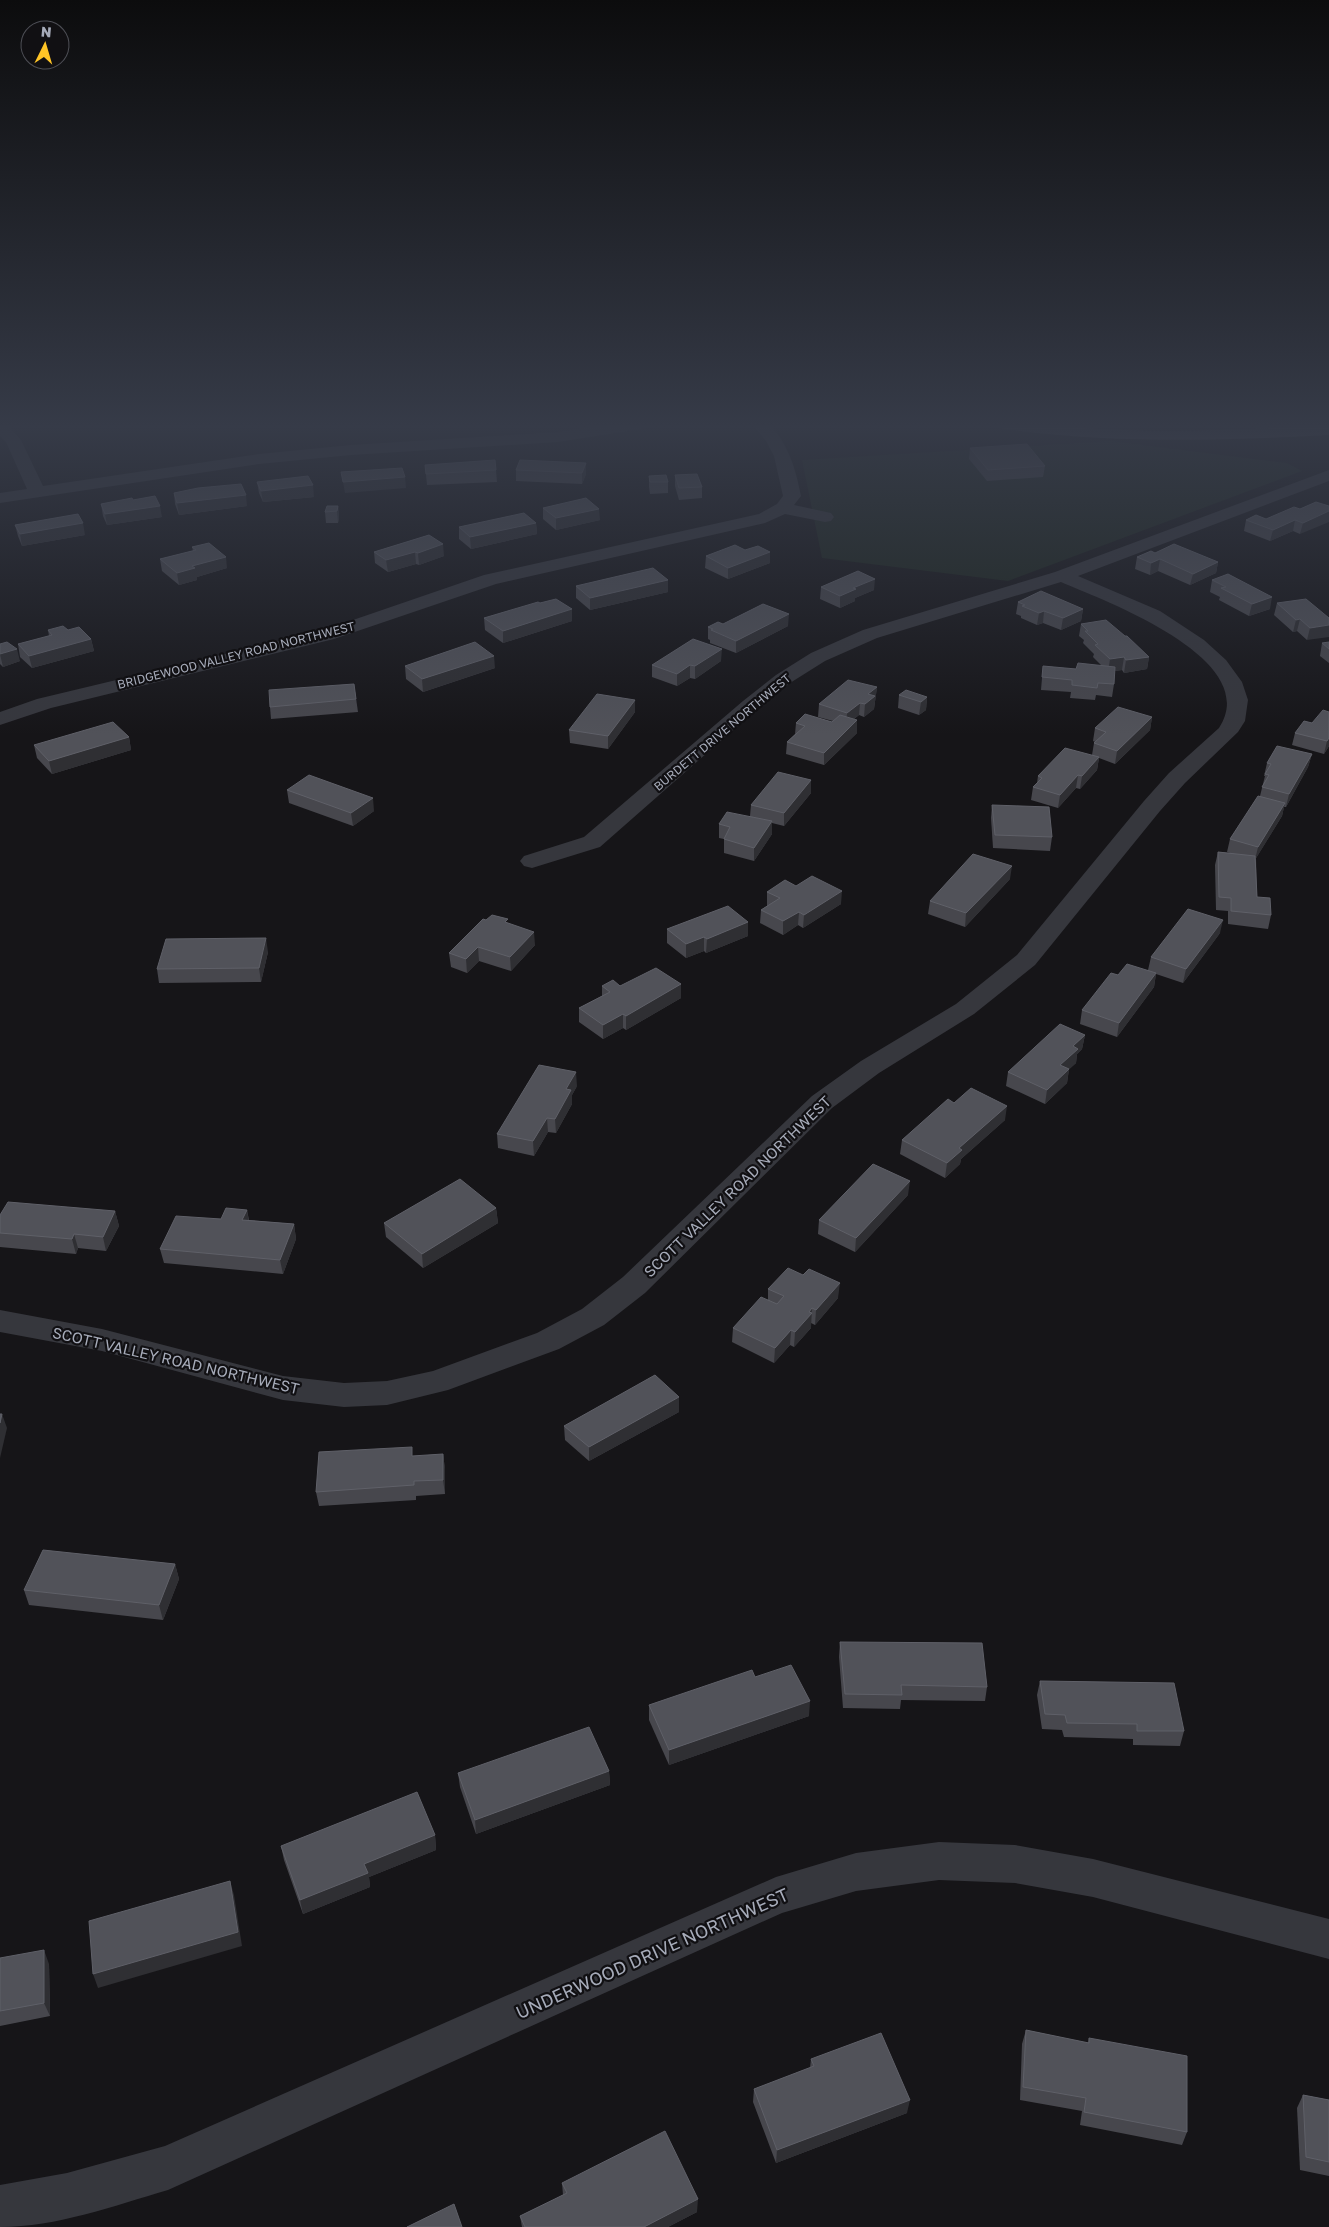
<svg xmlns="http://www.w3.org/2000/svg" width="1329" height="2227" font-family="'Golos Text',sans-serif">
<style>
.green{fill:#1d261f}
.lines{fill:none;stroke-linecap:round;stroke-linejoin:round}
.minor{fill:#36373d;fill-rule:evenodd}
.major{fill:#52535c;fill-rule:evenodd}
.wall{fill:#47474d}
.shaded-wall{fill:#2f2f33}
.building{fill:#515259;stroke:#5f6068}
.labels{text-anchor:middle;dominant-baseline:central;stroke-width:4.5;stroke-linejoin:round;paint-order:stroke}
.far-street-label{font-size:12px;fill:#a6abb9;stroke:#111013}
.street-label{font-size:15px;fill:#a6abb9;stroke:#111013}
.near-street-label{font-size:18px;fill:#a6abb9;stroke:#111013}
</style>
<rect width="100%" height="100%" fill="#161518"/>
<!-- green -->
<polygon class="green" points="1111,441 1287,463 1302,471 1008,581 822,558 802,460"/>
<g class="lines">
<!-- minor -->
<g class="minor">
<polygon points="0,423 6,423 21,440 43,486 259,454 351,445 558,432 615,423 655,423 653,426 647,428 558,442 351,455 259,464 0,503 0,493 27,489 6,442 0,436"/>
<path d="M751,423H768C788,443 796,469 801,496L794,505L831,513L834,517L831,521L825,522L785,514L765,523L496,584L334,639L51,708L0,725V712L37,699L321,631L484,575L759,514L777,504L783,496L774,456L766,441Z"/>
<path d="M1329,470V481L1078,576L1160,611L1204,640L1226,660L1242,682L1248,700L1245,721L1238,732L1185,783L1160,811L1035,965L974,1014L879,1073L832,1108L645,1293L604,1325L559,1349L448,1390L387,1405L344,1407L283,1400L102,1351L0,1332V1310L102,1329L283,1376L344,1383L387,1381L433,1371L537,1333L582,1309L623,1277L812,1096L861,1061L956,1004L1017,955L1144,801L1169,773L1219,728C1264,659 1105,601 1061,582L877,638L825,661L790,683L757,709L600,847L532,868L524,866L520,861L524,856L584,837L743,701L776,675L811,653L863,630L1055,572Z"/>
<path d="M939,1842L1015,1845L1093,1859L1329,1919V1959L1093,1897L1015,1883L939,1880L856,1891L782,1913L168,2190C113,2206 57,2227 0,2227V2185L67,2173L165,2146L776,1877L856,1853Z"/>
</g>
<!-- major -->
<path class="major" d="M990,423C1035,423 1079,429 1123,430C1192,432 1260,429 1329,425V435C1218,441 1108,444 998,428L992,426Z"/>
</g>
<!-- wall -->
<g class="wall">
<polygon points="970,448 1045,466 1043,477 987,481 969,459"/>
<polygon points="520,460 586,474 582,484 516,481 516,470"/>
<polygon points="425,465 496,470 497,482 427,485"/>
<polygon points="675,475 702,487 702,498 679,500 675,486"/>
<polygon points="649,476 668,482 668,493 650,494 649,487"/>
<polygon points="257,482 314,497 263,502 259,493"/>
<polygon points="174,493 247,506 179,515 175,504"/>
<polygon points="133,500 162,517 107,525 103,516 101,504"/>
<polygon points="1316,502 1300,534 1293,531 1270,541 1244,531 1246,520 1266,519 1300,509"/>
<polygon points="338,506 339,518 338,523 326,523 325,512"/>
<polygon points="543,508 600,520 556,530 543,519"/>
<polygon points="536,523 537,534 471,549 459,539 459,527"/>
<polygon points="15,525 85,535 22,546 18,536"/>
<polygon points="429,535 444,556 419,565 416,564 388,572 375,563 374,552"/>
<polygon points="192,547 227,568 197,577 197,580 179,585 162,571 160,559 193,551"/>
<polygon points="1155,553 1218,562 1216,573 1190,585 1158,571 1150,575 1135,569 1137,557"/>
<polygon points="706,556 770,563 728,579 705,568"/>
<polygon points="668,580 668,592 590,610 576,598 576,586"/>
<polygon points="1212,580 1270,609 1249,616 1219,600 1220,597 1210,592"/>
<polygon points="821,587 874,590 855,598 855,601 840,608 820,599"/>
<polygon points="1018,602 1083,609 1081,621 1061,630 1043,623 1037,625 1021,618 1021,616 1016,614"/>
<polygon points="540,603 572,621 503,643 485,630 484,618"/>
<polygon points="1277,603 1329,618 1307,640 1297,631 1293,632 1274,615"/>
<polygon points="723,624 788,626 736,653 710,643 710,640 708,639 708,627"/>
<polygon points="1081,624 1149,657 1147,669 1124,673 1122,670 1114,671 1114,684 1112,697 1096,695 1095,700 1070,698 1071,692 1041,690 1043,666 1076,669 1102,666 1093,657 1094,654 1083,643 1084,640 1079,636"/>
<polygon points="48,630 68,630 91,639 94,651 32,668 20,657 18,644 49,636"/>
<polygon points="1329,642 1329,663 1320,656 1322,643"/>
<polygon points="0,644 20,661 3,667 0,664"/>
<polygon points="721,661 695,679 690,678 677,686 652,677 652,665"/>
<polygon points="405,666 495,668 423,692 406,679"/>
<polygon points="354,684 358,712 271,719 270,707"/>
<polygon points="877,687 874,709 864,717 859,715 854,719 857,733 824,765 786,754 787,742 795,734 796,723 832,722 833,721 818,717 819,704"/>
<polygon points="899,695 927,697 926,710 919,715 898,708"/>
<polygon points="635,700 635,712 608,749 570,743 569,730"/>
<polygon points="1329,712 1329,746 1324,754 1292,745 1295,733 1312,723"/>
<polygon points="1152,717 1150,730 1115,764 1099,758 1097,770 1080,789 1076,788 1058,808 1031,800 1033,787 1037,783 1038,776 1092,755 1094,743 1095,742 1093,741 1095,728"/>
<polygon points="129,737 131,750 52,774 37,758 34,745"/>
<polygon points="1312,754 1308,767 1286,807 1284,807 1282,816 1256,858 1257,897 1271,915 1268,929 1228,924 1228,911 1216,910 1215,865 1218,852 1230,853 1227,852 1230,839 1260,796 1265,776 1264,776 1267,763"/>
<polygon points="811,780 811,793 784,826 772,823 772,834 754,861 724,853 724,839 719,838 719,824 750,816 751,805"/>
<polygon points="287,790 374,811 353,826 289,803"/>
<polygon points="992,805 1052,837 1050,851 993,848 991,818"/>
<polygon points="1010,879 965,927 928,914 930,901"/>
<polygon points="796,886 841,904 803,928 798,925 783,935 760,923 761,910 767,906 767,892"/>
<polygon points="486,920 508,923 535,945 511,971 479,961 467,973 451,967 449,953"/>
<polygon points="748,922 748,936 706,953 704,951 686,958 667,943 667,929"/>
<polygon points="1220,933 1183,983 1156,974 1154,987 1117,1037 1080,1024 1082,1010 1118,975 1148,970 1151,957"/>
<polygon points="268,952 261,982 159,983 157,969"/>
<polygon points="681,984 681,998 626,1030 623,1028 603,1039 579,1022 579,1008 602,996 602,986"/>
<polygon points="1085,1035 1082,1049 1077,1054 1076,1063 1069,1069 1067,1083 1045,1104 1006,1086 1008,1072"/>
<polygon points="577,1086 572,1095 572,1104 556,1133 548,1132 534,1156 498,1148 497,1134"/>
<polygon points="954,1103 1005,1120 961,1159 960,1164 945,1178 900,1154 902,1140"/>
<polygon points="908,1195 855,1252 818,1234 819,1220"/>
<polygon points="496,1208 498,1223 423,1268 386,1237 384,1223"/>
<polygon points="247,1210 249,1220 294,1224 296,1239 283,1274 164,1263 160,1249 221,1219"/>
<polygon points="115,1211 119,1226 106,1251 78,1248 76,1254 0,1247 0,1215"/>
<polygon points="768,1289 838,1298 815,1325 811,1323 811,1328 794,1347 790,1345 774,1363 732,1342 733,1328 768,1300"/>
<polygon points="679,1412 589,1461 565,1440 564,1426"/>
<polygon points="443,1454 445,1469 445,1494 416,1496 416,1500 319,1506 316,1492"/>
<polygon points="175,1564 179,1579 163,1620 29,1605 24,1590"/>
<polygon points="840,1642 987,1687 985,1701 901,1700 900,1709 843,1708 839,1657"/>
<polygon points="755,1677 809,1716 669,1765 649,1720 649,1705"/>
<polygon points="1040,1681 1184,1731 1180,1746 1133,1745 1133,1739 1064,1737 1062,1730 1042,1729 1037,1695"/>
<polygon points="609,1771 610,1785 476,1834 460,1787 458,1773"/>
<polygon points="435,1835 436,1850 369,1877 370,1887 303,1914 284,1860 281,1846"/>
<polygon points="0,1958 49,1964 50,2016 0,2026"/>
<polygon points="1026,2030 1088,2043 1089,2038 1187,2132 1182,2145 1080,2125 1082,2111 1020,2100 1022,2044"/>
<polygon points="811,2059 907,2113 776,2163 753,2102 754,2089 810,2068"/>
<polygon points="1303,2095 1329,2100 1329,2176 1300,2170 1297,2108"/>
<polygon points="562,2183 697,2212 668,2227 522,2227 520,2216 563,2195"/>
</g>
<!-- shaded-wall -->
<g class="shaded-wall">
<polygon points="586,463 586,474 582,484 582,473"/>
<polygon points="405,477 406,488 345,493 343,482"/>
<polygon points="313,485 314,497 263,502 261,491"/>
<polygon points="246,495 247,506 179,515 177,503"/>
<polygon points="160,506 162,517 107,525 105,514"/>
<polygon points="338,506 339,518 338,523 337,511"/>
<polygon points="599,509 600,520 556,530 556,518"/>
<polygon points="1329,511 1329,522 1300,534 1303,523"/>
<polygon points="1295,520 1293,531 1270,541 1273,530"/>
<polygon points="83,523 85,535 22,546 20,534"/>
<polygon points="536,523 537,534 471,549 470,537"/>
<polygon points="443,544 444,556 419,565 418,553"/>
<polygon points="415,552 416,564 388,572 386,560"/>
<polygon points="770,552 770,563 728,579 728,568"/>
<polygon points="226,557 227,568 197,577 197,580 179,585 177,573 192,566"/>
<polygon points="1160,559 1158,571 1150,575 1151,563"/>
<polygon points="1218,562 1216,573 1190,585 1193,574"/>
<polygon points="875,579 874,590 855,598 855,601 840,608 840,596 853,588"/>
<polygon points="668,580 668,592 590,610 590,598"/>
<polygon points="1272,597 1270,609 1249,616 1252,604"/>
<polygon points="572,609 572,621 503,643 503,631"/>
<polygon points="1083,609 1081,621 1061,630 1063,618"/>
<polygon points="1044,611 1043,623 1037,625 1039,613"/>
<polygon points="789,614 788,626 736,653 736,641"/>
<polygon points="1300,619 1297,631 1293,632 1296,620"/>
<polygon points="1329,625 1329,637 1307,640 1310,628"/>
<polygon points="91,639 94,651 32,668 29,656"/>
<polygon points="17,649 20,661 3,667 0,654"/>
<polygon points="722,649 721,661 695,679 695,666"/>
<polygon points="494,656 495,668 423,692 422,679"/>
<polygon points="1124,657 1122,670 1108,672 1110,659"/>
<polygon points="1149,657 1147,669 1124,673 1126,660"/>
<polygon points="690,665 690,678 677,686 677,674"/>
<polygon points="877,687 874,709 864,717 865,704 868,694"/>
<polygon points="927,697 926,710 919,715 921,702"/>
<polygon points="635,700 635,712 608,749 608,736"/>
<polygon points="860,703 859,715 846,725 847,713"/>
<polygon points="1152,717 1150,730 1115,764 1117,751"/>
<polygon points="857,720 857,733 824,765 824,753"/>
<polygon points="129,737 131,750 52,774 49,761"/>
<polygon points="1329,738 1329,746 1324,754 1327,741"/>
<polygon points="1312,754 1308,767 1286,807 1289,794"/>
<polygon points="1099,757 1097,770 1080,789 1082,776"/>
<polygon points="1078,775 1076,788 1058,808 1060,795"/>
<polygon points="811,780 811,793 784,826 784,813"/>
<polygon points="373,798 374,811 353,826 351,813"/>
<polygon points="1285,803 1282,816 1255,860 1258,847"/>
<polygon points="772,821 772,834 754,861 754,848"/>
<polygon points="1012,866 1010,879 965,927 966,913"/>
<polygon points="842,891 841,904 803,928 804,915"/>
<polygon points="799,912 798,925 783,935 783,921"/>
<polygon points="1223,920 1220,933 1183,983 1186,969"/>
<polygon points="748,922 748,936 706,953 707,939"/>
<polygon points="534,932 535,945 511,971 510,957"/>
<polygon points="704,937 704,951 686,958 686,944"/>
<polygon points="266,938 268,952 261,982 259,968"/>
<polygon points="478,947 479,961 467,973 466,959"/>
<polygon points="1156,973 1154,987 1117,1037 1119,1023"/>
<polygon points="681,984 681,998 626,1030 626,1016"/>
<polygon points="623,1014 623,1028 603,1039 603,1025"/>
<polygon points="1085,1035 1082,1049 1077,1054 1076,1063 1058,1080 1060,1065 1073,1046"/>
<polygon points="1069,1069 1067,1083 1045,1104 1047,1090"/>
<polygon points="576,1072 577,1086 572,1095 572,1104 556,1133 555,1119 566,1089"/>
<polygon points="1007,1106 1005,1120 961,1159 960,1164 945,1178 947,1163 959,1148"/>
<polygon points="547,1118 548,1132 534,1156 533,1141"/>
<polygon points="910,1181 908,1195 855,1252 856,1238"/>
<polygon points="496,1208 498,1223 423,1268 422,1254"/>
<polygon points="247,1210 249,1224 242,1220"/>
<polygon points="115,1211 119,1226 106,1251 103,1237"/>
<polygon points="294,1224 296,1239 283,1274 280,1260"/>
<polygon points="74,1234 78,1248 76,1254 72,1239"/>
<polygon points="840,1283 838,1298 815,1325 816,1310"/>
<polygon points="812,1308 811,1328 794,1347 795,1332 809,1312"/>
<polygon points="791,1330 790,1345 774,1363 775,1348"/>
<polygon points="679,1397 679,1412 589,1461 589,1447"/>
<polygon points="2,1414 7,1428 0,1458 0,1423"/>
<polygon points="443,1454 445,1469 445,1494 443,1480"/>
<polygon points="175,1564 179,1579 163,1620 159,1605"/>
<polygon points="810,1701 809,1716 669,1765 669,1750"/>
<polygon points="609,1771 610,1785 476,1834 475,1820"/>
<polygon points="435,1835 436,1850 369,1877 370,1887 303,1914 300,1900 364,1864"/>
<polygon points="230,1881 234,1895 242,1946 98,1988 93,1974"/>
<polygon points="44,1950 49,1964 50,2016 44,2003"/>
<polygon points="910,2100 907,2113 776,2163 777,2150"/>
<polygon points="698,2199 697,2212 668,2227 644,2227"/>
</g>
<!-- building -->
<g class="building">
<polygon points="1027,444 1045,466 988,470 970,448"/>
<polygon points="495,460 496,470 426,474 425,465"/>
<polygon points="520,460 586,463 582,473 516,470"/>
<polygon points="402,468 405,477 343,482 341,472"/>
<polygon points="697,474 702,487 679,488 675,475"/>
<polygon points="666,475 668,482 650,482 649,476"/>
<polygon points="308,476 313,485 261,491 257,482"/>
<polygon points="241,484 246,495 177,503 174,493 198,488"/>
<polygon points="155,496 160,506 105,514 101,504 132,498 133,500"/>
<polygon points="586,498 599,509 556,518 543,508"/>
<polygon points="1316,502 1329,506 1329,511 1303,523 1295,520 1273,530 1246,520 1256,515 1266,519 1294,507 1300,509"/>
<polygon points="327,506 338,506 337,511 325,512"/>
<polygon points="524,513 536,523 470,537 459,527"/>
<polygon points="78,514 83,523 20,534 15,525"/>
<polygon points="429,535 443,544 418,553 415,552 386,560 374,552"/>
<polygon points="209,543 226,557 192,566 195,568 177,573 160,559 196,550 192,547"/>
<polygon points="1174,544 1218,562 1193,574 1160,559 1151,563 1137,557 1151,551 1155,553"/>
<polygon points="735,545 745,550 758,546 770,552 728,568 706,556"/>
<polygon points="653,568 668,580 590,598 576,586"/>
<polygon points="858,571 875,579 853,588 856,589 840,596 821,587"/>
<polygon points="1228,574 1272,597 1252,604 1221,588 1226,587 1212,580"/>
<polygon points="1041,591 1083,609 1063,618 1044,611 1039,613 1022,606 1025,605 1018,602"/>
<polygon points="556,599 572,609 503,631 484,618 538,602 540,603"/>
<polygon points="1306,599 1329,618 1329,625 1310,628 1300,619 1296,620 1277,603"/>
<polygon points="763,604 789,614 736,641 711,630 713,629 708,627 718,622 723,624"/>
<polygon points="1106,620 1125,636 1127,636 1149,657 1126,660 1124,657 1110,659 1095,645 1098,644 1085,631 1088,631 1081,624"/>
<polygon points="63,626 68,630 79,627 91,639 29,656 18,644 52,635 48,630"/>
<polygon points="693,639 722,649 695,666 690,665 677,674 652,665"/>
<polygon points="7,642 17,649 0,654 0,644"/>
<polygon points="475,642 494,656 422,679 405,666"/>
<polygon points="1329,642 1329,649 1322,643"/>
<polygon points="1078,663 1115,667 1114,684 1098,683 1097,688 1072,685 1072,680 1042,677 1043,666 1076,669"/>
<polygon points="848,680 877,687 868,694 875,696 865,704 860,703 847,713 819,704"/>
<polygon points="354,684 356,699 270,707 269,690"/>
<polygon points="906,690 927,697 921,702 899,695"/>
<polygon points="597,694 635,700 608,736 569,730"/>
<polygon points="1118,707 1152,717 1117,751 1094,743 1106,732 1095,728"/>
<polygon points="1323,710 1329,712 1329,738 1327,741 1295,733 1304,721 1312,723"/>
<polygon points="805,714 832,722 840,715 857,720 824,753 787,742 805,726 796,723"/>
<polygon points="113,722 129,737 49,761 34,745"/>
<polygon points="1277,746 1312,754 1289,794 1262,787 1269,775 1265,774 1271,764 1267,763"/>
<polygon points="1065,748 1099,757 1082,776 1078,775 1060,795 1033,787 1042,778 1038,776"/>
<polygon points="778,772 811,780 784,813 751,805"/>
<polygon points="309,775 373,798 351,813 287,790"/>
<polygon points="1258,796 1285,803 1258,847 1230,839"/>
<polygon points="992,805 1049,807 1052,837 995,835"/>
<polygon points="727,812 772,821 754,848 724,839 730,827 719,824"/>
<polygon points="1218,852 1255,856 1257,897 1270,898 1271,915 1231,911 1231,898 1219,897"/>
<polygon points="973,854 1012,866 966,913 930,901"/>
<polygon points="812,876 842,891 804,915 799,912 783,921 761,910 780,898 767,892 785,880 796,886"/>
<polygon points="728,906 748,922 707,939 704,937 686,944 667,929"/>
<polygon points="1188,909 1223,920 1186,969 1151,957"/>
<polygon points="492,915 508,919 505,922 534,932 510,957 478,947 466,959 449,953 483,919 486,920"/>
<polygon points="266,938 259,968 157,969 166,939"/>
<polygon points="1127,964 1156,973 1119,1023 1082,1010 1111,973 1118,975"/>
<polygon points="656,968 681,984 626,1016 623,1014 603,1025 579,1008 610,992 602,986 613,980 620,986"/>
<polygon points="1060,1024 1085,1035 1073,1046 1078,1049 1060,1065 1069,1069 1047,1090 1008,1072"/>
<polygon points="539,1065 576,1072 566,1089 571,1090 555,1119 547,1118 533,1141 497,1134"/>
<polygon points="971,1088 1007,1106 959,1148 962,1150 947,1163 902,1140 948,1099 954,1103"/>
<polygon points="873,1164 910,1181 856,1238 819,1220"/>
<polygon points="460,1179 496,1208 422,1254 384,1223"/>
<polygon points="8,1202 115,1211 103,1237 74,1234 72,1239 0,1233 0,1215"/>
<polygon points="226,1208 247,1210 242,1220 294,1224 280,1260 160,1249 176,1216 221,1219"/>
<polygon points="788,1268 803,1275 809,1269 840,1283 816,1310 812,1308 809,1312 812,1313 795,1332 791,1330 775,1348 733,1328 761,1297 777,1304 784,1296 768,1289"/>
<polygon points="655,1375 679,1397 589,1447 564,1426"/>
<polygon points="0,1414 2,1414 0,1423"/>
<polygon points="412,1447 412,1456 443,1454 443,1480 414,1481 414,1485 316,1492 319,1452"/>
<polygon points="43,1550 175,1564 159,1605 24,1590"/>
<polygon points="840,1642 982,1643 987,1687 901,1685 902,1695 845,1694"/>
<polygon points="791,1665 810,1701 669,1750 649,1705 752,1670 755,1677"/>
<polygon points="1040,1681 1174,1683 1184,1731 1137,1731 1137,1724 1067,1723 1065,1715 1045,1714"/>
<polygon points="589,1727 609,1771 475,1820 458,1773"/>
<polygon points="417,1792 435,1835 364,1864 368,1873 300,1900 281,1846"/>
<polygon points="230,1881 238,1932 93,1974 89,1921"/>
<polygon points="44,1950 44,2003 0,2011 0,1958"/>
<polygon points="1026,2030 1089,2043 1089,2038 1187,2056 1187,2132 1084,2112 1086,2098 1023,2087"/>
<polygon points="881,2033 910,2100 777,2150 754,2089 814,2066 811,2059"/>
<polygon points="1303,2095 1329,2100 1329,2162 1306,2157"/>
<polygon points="665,2131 698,2199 644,2227 525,2227 520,2216 567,2193 562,2183"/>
<polygon points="454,2204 462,2227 407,2227"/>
</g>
<!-- sky -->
<linearGradient id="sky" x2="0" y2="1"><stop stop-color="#0c0c0d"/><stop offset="0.58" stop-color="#363b48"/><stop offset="1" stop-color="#363b48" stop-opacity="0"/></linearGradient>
<rect width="1329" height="735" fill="url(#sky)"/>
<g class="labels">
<!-- far-street labels -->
<g class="far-street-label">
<text transform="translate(236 655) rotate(-14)">BRIDGEWOOD VALLEY ROAD NORTHWEST</text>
<text transform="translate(722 732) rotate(-40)">BURDETT DRIVE NORTHWEST</text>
</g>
<!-- street labels -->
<g class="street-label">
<text transform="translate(737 1186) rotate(-44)">SCOTT VALLEY ROAD NORTHWEST</text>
<text transform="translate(176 1360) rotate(13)">SCOTT VALLEY ROAD NORTHWEST</text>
</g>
<!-- near-street labels -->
<g class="near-street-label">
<text transform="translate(652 1953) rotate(-24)">UNDERWOOD DRIVE NORTHWEST</text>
</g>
</g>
<!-- north arrow -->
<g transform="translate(45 45) rotate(5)"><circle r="24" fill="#111013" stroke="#4d4e55"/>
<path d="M0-4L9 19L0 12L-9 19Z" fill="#ffc426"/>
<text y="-8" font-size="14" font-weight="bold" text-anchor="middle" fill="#a6abb9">N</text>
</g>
</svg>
